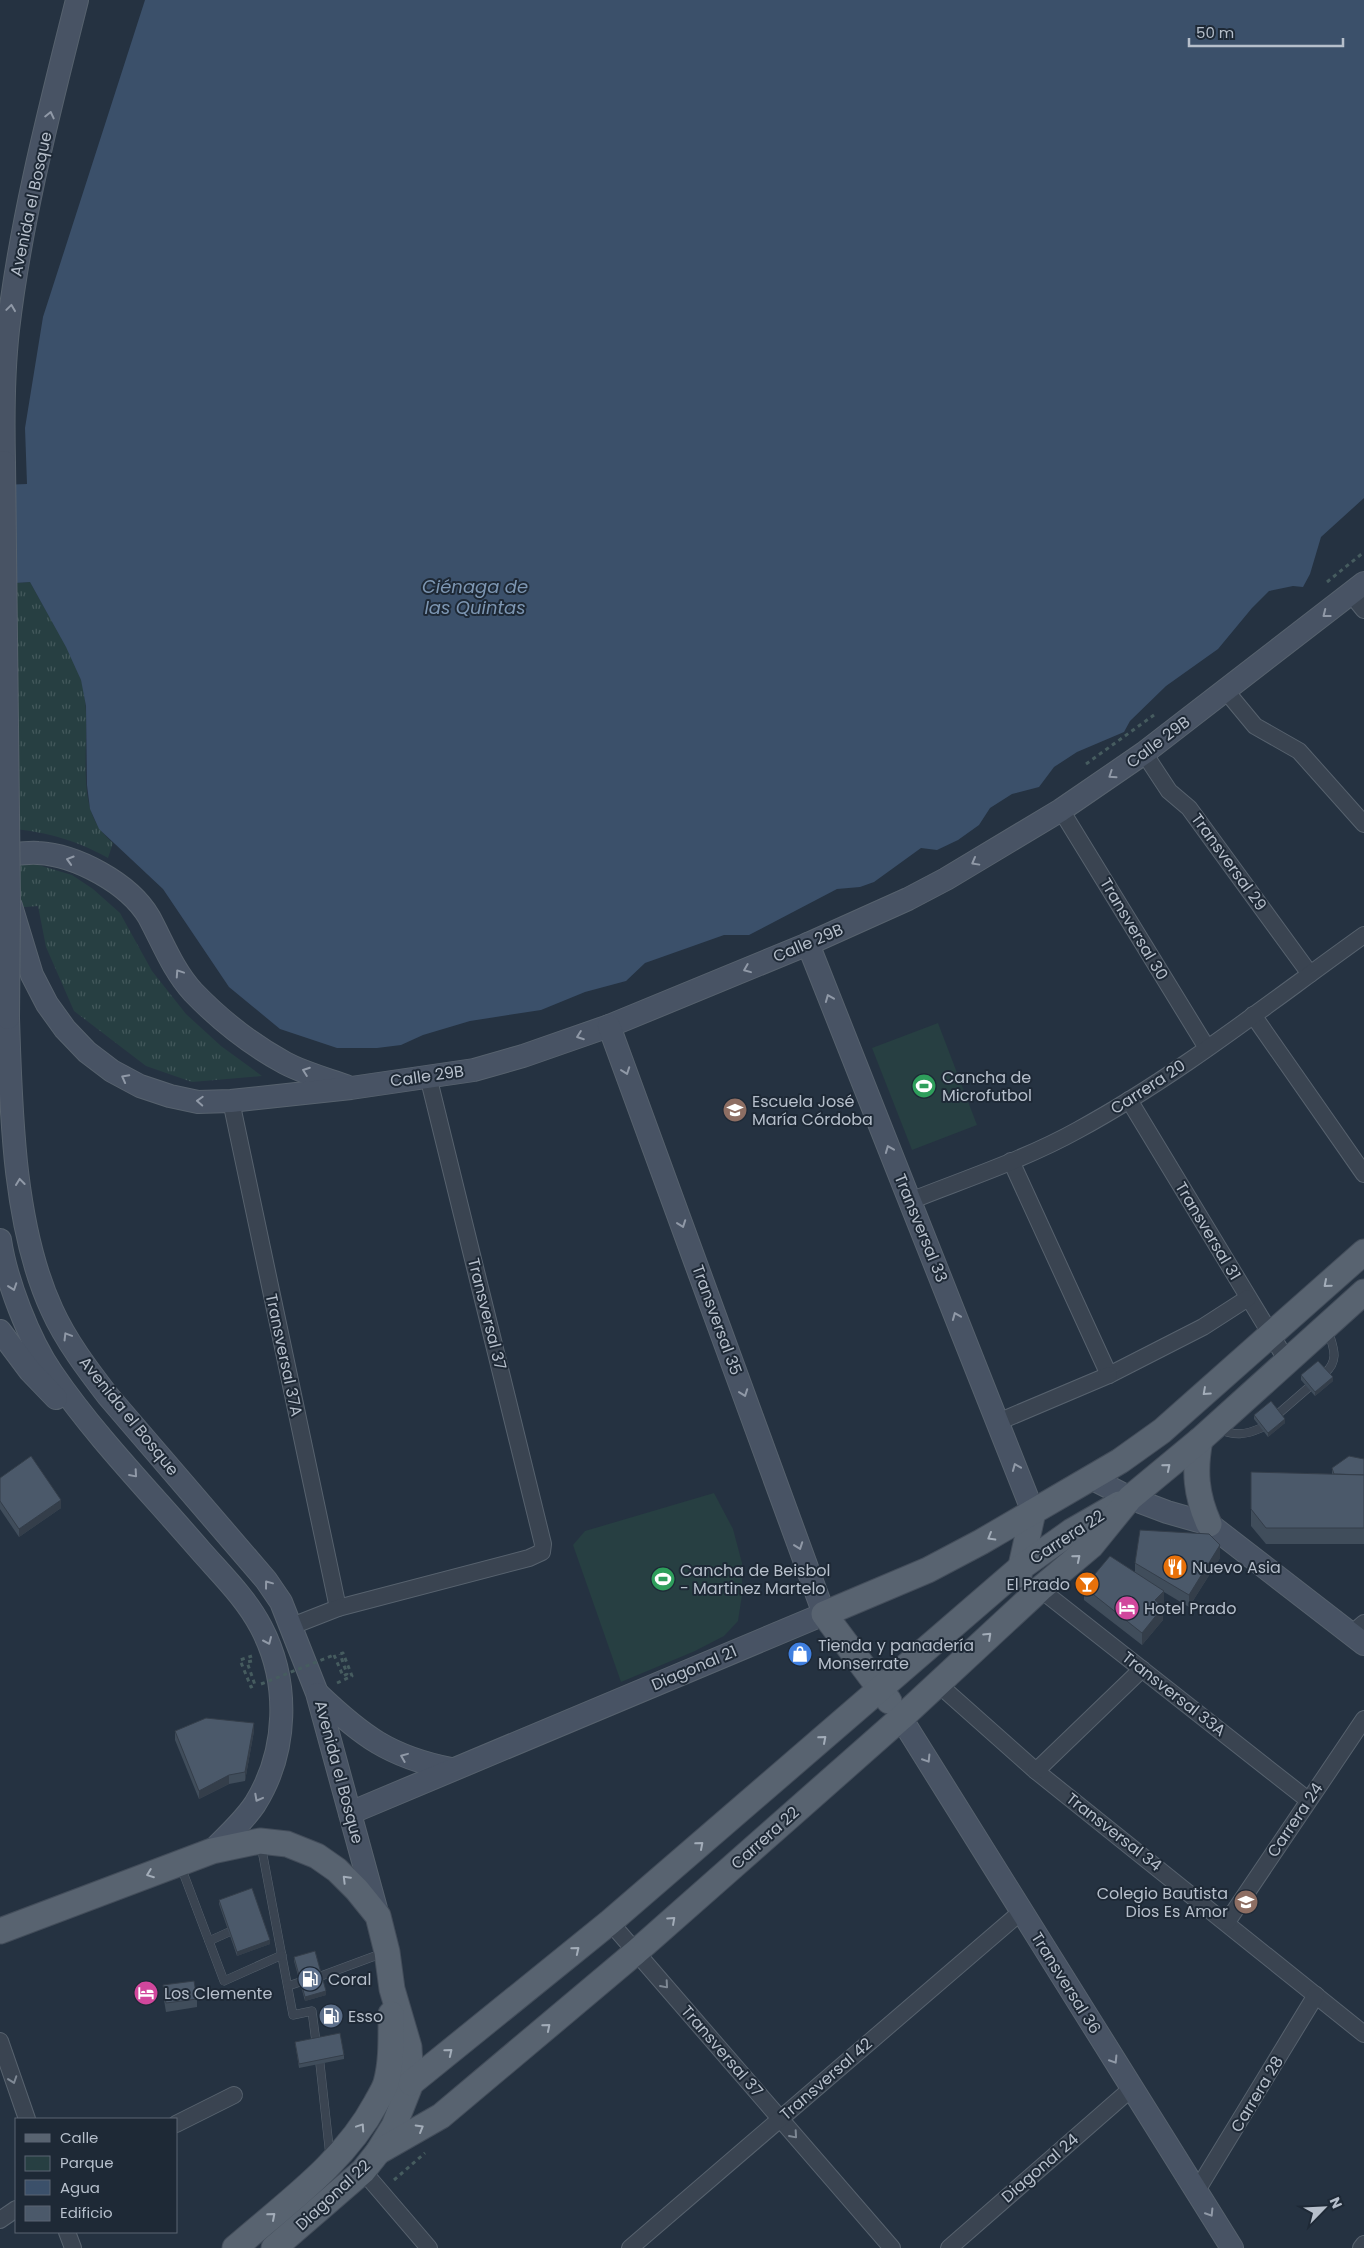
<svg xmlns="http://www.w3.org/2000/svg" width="1364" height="2248" font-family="Poppins,sans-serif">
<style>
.grass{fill:url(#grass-tufts)}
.park{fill:#273f42}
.water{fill:#3b506a}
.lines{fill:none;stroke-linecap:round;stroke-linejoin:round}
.lane-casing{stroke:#57626e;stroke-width:9}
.street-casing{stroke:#57626e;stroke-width:18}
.secondary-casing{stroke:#57626e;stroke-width:24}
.primary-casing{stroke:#434d5a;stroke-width:27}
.path{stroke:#465c5f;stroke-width:3;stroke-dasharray:4 4;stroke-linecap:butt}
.lane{stroke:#3a4451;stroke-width:8}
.street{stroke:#3a4451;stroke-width:16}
.secondary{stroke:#485364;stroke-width:22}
.primary{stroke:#586370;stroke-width:25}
.secondary-bridge-casing{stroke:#57626e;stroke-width:24;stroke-linecap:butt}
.path-bridge{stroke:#465c5f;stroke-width:3;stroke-dasharray:4 4;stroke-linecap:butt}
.secondary-bridge{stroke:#485364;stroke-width:22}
.wall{fill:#404d5b}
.shaded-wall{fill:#343e4a}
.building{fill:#4b596a;stroke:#343e4a}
.oneway{stroke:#9099a7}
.oneway2{stroke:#a3adb9}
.oneway3{stroke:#7e8894}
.labels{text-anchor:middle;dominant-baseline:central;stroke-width:4;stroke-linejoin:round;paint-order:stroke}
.street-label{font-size:16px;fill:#b6bfcb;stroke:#1e2936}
.poi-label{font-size:16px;fill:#b6bfcb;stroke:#1e2936;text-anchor:start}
.water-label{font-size:18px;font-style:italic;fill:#7d96b2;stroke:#1e2936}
</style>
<defs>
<pattern id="grass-tufts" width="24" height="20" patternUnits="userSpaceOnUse" patternTransform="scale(1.25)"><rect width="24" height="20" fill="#273f42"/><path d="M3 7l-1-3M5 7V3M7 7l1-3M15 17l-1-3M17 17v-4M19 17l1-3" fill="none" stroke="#44595c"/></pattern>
</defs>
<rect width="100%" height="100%" fill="#253241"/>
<!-- grass -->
<g class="grass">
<path d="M30,582C47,614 69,646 81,680C95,722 73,793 100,829C103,834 109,839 113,843L108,858C75,839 42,831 4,828L0,584Z"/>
<polygon points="35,864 72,875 93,889 120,913 152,971 186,1014 221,1046 262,1076 192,1082 146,1066 74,1011 46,947 38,906 0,909 0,866"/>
</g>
<!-- park -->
<g class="park">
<polygon points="938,1023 977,1125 912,1150 872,1048"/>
<polygon points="714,1493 733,1529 742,1563 742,1595 738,1621 724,1636 695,1651 621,1682 573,1545 585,1531"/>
</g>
<!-- water -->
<polygon class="water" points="145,0 1364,0 1364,498 1321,537 1310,574 1303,587 1293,586 1269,591 1252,608 1218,649 1166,686 1130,721 1124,732 1077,752 1054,767 1039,787 1012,794 990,808 979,825 958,840 937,850 921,848 874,882 860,887 837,889 749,935 724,935 645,963 626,981 585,992 541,1010 470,1021 423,1035 401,1045 377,1048 337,1048 280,1029 229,987 163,889 99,829 90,809 87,785 86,706 81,680 66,647 30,582 0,584 0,485 27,484 25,428 43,317"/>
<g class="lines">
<defs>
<g id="lane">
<path d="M1325,1373C1340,1360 1333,1347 1328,1330"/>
<polyline points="1278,1414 1308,1388"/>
<path d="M1218,1429C1235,1436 1245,1435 1261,1428"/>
<polyline points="261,1845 293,2015 312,2011 316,2042"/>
<polyline points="181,1867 224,1981 282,1955"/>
<polyline points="209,1941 229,1932"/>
<polyline points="321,1976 383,1953"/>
<polyline points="288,1986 300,1982"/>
<polyline points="320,2064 330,2156"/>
</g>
<g id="street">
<polyline points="1351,594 1364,610"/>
<polyline points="1226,691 1255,726 1299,751 1364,824"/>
<polyline points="1144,753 1169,791 1189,808 1310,974"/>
<polyline points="1061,810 1207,1048"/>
<polyline points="1253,1015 1364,1174"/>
<polyline points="1129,1100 1287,1361"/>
<polyline points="231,1101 338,1608"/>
<polyline points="1011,1161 1109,1375 1203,1327 1248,1298"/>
<path d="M910,1201C965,1179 1026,1159 1078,1130C1179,1075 1270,1002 1364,935"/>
<polyline points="998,1422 1109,1375"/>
<polyline points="1040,1589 1308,1800"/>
<polyline points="292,1626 338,1608 529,1558 542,1552 543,1544 428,1076"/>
<polyline points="1351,1634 1364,1623"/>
<polyline points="937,1683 1036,1771 1364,2034"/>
<polyline points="1036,1771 1142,1669"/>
<polyline points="610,1922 892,2248"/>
<polyline points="1227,1922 1364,1719"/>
<polyline points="0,2041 27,2119"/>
<polyline points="176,2124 234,2095"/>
<polyline points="363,2171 429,2248"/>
<polyline points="1196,2192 1316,1995"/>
<polyline points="0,2220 16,2209"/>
<polyline points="67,2232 73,2248"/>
<polyline points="630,2248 1022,1911"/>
<polyline points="949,2248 1132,2088"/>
<polyline points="1361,2248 1364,2244"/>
</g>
<g id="secondary">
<path d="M4,462C3,418 3,374 8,330C21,218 50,108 77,0"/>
<path d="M0,856C12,855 25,852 38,853C76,855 129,883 149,917C163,943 173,970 193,992C219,1019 252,1045 285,1063C304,1073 326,1079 346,1086"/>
<polyline points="11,906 32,975 47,1004 65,1029 87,1052 112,1071 140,1086 170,1096 198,1102 231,1101 351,1088 474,1070 523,1056 609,1026 808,944 908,899 946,879 1061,810 1144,753 1364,583"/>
<polyline points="808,944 1033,1512"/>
<path d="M8,1018C11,1110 13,1226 52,1310C66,1341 88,1370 108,1396L266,1580L281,1602L317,1693L378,1916"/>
<path d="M0,1240C6,1280 29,1340 52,1373C95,1436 150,1492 200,1550C221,1574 246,1598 261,1627C290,1682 288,1751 255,1804C243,1822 227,1836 212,1851"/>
<polyline points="0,1331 30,1371 56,1398"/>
<polyline points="1091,1478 1130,1498 1167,1512 1209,1524 1364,1644"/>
<path d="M318,1694C362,1736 390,1757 451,1769"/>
<polyline points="901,1718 1232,2248"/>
<polyline points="350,1813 824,1614 609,1026"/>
</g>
<g id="primary">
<path d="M1200,1440C1194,1471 1196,1495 1209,1524"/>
<polyline points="1019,1575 1033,1512"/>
<polyline points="889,1701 824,1614 928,1570 981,1542 1120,1461 1162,1431 1364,1252"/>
<polyline points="0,1931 212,1851 260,1841 287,1844 317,1856 337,1870 357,1890 378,1916 387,1952 392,1989 409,2047 411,2083 394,2126 378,2152 363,2171 274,2248"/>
<polyline points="411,2083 610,1922 1020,1568 1072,1531 1119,1504"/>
<polyline points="378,2152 441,2116 636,1952 901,1718 1040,1589 1091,1546 1130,1498 1200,1440 1364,1292"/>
<path d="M235,2248C285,2204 344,2163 376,2103C379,2097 384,2090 386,2083C392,2061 391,2037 391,2014"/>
</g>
</defs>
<!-- lane casing -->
<use href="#lane" class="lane-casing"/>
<!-- street casing -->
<use href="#street" class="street-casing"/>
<!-- secondary casing -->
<use href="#secondary" class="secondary-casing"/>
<!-- primary casing -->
<use href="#primary" class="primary-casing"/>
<!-- path -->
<g class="path">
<polyline points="1327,582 1364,552"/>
<polyline points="1086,764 1154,715"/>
<polyline points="334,1655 343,1676 347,1674 340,1654"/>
<polyline points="252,1661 247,1662 255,1685 251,1687 240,1660 252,1656"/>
<polyline points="337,1683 352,1676 343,1653 340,1654"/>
<polyline points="394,2180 425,2153"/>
</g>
<!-- lane -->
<use href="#lane" class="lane"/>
<!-- street -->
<use href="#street" class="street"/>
<!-- secondary -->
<use href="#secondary" class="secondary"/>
<!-- primary -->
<use href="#primary" class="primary"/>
<defs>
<polyline id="secondary-bridge" points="4,462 9,902 8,1018"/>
</defs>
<!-- secondary-bridge casing -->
<use href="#secondary-bridge" class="secondary-bridge-casing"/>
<!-- path-bridge -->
<polyline class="path-bridge" points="261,1684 334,1655"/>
<!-- secondary-bridge -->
<use href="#secondary-bridge" class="secondary-bridge"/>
</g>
<!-- wall -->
<g class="wall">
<polygon points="1301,1375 1333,1381 1315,1396 1301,1380"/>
<polygon points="1254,1415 1285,1423 1268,1437 1254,1419"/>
<polygon points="1364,1459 1364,1544 1266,1544 1251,1526 1251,1472 1332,1474 1332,1468"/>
<polygon points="0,1478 61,1508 19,1537 0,1509"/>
<polygon points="1220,1558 1189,1607 1164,1592 1164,1604 1162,1606 1163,1620 1142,1645 1084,1600 1084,1587 1135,1572 1135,1563"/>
<polygon points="175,1731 254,1731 245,1781 229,1784 199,1799 175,1740"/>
<polygon points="219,1900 270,1944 237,1956 219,1904"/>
<polygon points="294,1957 326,1995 305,2001 294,1961"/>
<polygon points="163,1985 197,1999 197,2007 166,2012 163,1994"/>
<polygon points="295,2042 344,2055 344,2059 299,2068"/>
</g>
<!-- shaded-wall -->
<g class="shaded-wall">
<polygon points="1333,1377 1333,1381 1315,1396 1315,1392"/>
<polygon points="1285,1419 1285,1423 1268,1437 1268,1433"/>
<polygon points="61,1500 61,1508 19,1537 19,1529"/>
<polygon points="1220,1545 1220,1558 1189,1607 1189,1595"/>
<polygon points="1164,1591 1164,1604 1155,1613 1155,1600"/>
<polygon points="1163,1607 1163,1620 1142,1645 1142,1633"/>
<polygon points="254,1723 254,1731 245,1781 245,1772"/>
<polygon points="229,1775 229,1784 199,1799 199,1791"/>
<polygon points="270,1940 270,1944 237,1956 237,1952"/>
<polygon points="326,1991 326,1995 305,2001 305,1997"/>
</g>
<!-- building -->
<g class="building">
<polygon points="1318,1361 1333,1377 1315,1392 1301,1375"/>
<polygon points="1271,1401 1285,1419 1268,1433 1254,1415"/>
<polygon points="31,1456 61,1500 19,1529 0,1501 0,1478"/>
<polygon points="1349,1456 1364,1459 1364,1475 1334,1474 1332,1468"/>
<polygon points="1251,1472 1364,1475 1364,1528 1266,1528 1251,1509"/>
<polygon points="1140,1530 1209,1534 1220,1545 1189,1595 1135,1563"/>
<polygon points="1110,1556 1164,1591 1155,1600 1163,1607 1142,1633 1084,1587"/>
<polygon points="206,1718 254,1723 245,1772 229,1775 199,1791 175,1731"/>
<polygon points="252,1888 270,1940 237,1952 219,1900"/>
<polygon points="315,1951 326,1991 305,1997 294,1957"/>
<polygon points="194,1981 197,1999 166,2003 163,1985"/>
<polygon points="340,2033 344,2055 299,2064 295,2042"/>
</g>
<!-- one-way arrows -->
<defs><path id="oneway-chevron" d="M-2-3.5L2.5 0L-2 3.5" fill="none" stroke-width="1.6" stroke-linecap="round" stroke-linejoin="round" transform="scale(1.25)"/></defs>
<g class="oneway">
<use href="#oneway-chevron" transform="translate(50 115) rotate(-77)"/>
<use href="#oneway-chevron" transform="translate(11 308) rotate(-82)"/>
<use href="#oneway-chevron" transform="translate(1326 614) rotate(142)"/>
<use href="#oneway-chevron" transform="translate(1112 775) rotate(146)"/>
<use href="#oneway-chevron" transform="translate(70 860) rotate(-163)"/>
<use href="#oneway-chevron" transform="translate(975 862) rotate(151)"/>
<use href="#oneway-chevron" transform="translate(747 969) rotate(158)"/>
<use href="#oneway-chevron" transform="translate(179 973) rotate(-124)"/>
<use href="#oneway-chevron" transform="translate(829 998) rotate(-112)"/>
<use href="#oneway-chevron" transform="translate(580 1036) rotate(160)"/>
<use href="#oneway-chevron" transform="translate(306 1071) rotate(-160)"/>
<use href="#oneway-chevron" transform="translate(626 1071) rotate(70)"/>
<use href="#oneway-chevron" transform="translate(125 1078) rotate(-152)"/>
<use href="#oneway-chevron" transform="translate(200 1101) rotate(-177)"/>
<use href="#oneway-chevron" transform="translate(889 1149) rotate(-112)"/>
<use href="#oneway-chevron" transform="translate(20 1182) rotate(-97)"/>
<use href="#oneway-chevron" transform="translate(682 1224) rotate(70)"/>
<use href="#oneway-chevron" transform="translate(13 1287) rotate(71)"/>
<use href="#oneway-chevron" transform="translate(956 1316) rotate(-112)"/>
<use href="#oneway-chevron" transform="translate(67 1336) rotate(-121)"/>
<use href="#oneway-chevron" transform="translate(744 1393) rotate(70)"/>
<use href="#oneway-chevron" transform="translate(1016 1467) rotate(-112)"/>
<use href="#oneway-chevron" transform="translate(134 1474) rotate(49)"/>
<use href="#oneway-chevron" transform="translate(799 1546) rotate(70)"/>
<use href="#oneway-chevron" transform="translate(268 1584) rotate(-127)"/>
<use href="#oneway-chevron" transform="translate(268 1641) rotate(66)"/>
<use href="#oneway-chevron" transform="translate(404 1757) rotate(-158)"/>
<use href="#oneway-chevron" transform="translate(927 1759) rotate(58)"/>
<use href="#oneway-chevron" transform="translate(258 1798) rotate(118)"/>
<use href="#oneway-chevron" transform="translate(1114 2060) rotate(58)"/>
<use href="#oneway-chevron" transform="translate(1210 2213) rotate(58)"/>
</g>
<g class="oneway2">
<use href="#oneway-chevron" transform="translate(1327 1284) rotate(139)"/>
<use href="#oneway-chevron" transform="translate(1206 1392) rotate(138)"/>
<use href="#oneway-chevron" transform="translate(1167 1467) rotate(-40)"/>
<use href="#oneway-chevron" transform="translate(991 1537) rotate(150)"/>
<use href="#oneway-chevron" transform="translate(1077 1558) rotate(-40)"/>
<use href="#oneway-chevron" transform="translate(988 1636) rotate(-43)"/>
<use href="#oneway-chevron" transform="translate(823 1739) rotate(-41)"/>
<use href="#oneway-chevron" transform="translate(700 1845) rotate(-41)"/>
<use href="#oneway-chevron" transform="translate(150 1874) rotate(159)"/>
<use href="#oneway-chevron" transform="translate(346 1879) rotate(-135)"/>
<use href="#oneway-chevron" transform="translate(672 1920) rotate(-42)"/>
<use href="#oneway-chevron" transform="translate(576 1950) rotate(-39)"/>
<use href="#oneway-chevron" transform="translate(547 2027) rotate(-40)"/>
<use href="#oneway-chevron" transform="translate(449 2052) rotate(-39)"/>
<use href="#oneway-chevron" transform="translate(361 2127) rotate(-56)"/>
<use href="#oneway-chevron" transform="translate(420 2128) rotate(-30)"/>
<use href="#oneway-chevron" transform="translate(272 2216) rotate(-41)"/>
</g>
<g class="oneway3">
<use href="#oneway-chevron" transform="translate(665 1985) rotate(49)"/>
<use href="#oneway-chevron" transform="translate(13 2080) rotate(71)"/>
<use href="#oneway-chevron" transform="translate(794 2135) rotate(49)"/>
</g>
<!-- icons -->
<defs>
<symbol id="stadium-disc" viewBox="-11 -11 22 22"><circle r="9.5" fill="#2e9e5b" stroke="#1e2936"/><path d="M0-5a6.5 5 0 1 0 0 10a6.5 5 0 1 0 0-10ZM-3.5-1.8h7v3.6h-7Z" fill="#fff"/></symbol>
<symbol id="school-disc" viewBox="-11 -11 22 22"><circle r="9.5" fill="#8d6e63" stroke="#1e2936"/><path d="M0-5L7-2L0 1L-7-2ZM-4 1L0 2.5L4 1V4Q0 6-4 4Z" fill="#fff"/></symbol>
<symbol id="restaurant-disc" viewBox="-11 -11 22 22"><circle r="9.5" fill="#e8710a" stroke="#1e2936"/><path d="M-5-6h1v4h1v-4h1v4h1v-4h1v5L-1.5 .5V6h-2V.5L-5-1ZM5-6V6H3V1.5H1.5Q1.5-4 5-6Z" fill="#fff"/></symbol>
<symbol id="bar-disc" viewBox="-11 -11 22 22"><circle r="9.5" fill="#e8710a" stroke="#1e2936"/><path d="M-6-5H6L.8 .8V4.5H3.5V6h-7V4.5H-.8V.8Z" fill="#fff"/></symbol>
<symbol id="hotel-disc" viewBox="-11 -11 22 22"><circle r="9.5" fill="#d1479c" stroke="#1e2936"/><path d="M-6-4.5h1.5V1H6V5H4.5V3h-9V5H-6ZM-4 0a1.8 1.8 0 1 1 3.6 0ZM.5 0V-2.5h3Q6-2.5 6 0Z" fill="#fff"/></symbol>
<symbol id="shop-disc" viewBox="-11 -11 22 22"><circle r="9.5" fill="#3f7fe0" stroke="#1e2936"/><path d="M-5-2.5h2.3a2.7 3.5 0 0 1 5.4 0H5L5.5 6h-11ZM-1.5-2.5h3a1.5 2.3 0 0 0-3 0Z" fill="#fff"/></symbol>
<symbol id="fuel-disc" viewBox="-11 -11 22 22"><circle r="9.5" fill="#5c6f8a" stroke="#1e2936"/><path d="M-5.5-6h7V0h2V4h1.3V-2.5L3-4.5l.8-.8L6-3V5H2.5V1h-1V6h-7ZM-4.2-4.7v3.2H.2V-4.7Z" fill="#fff"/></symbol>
</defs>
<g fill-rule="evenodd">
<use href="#stadium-disc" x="910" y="1072" width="28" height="28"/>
<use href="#school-disc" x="721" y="1096" width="28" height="28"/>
<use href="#restaurant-disc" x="1161" y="1553" width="28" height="28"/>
<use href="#stadium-disc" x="649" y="1565" width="28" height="28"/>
<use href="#bar-disc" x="1073" y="1570" width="28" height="28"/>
<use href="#hotel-disc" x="1113" y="1594" width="28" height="28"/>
<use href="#shop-disc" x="786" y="1640" width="28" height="28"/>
<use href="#school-disc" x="1232" y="1888" width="28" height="28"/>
<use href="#fuel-disc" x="296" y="1965" width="28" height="28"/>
<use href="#hotel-disc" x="132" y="1979" width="28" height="28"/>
<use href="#fuel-disc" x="317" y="2002" width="28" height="28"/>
</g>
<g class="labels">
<!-- street labels -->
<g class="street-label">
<text transform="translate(31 204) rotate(-78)">Avenida el Bosque</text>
<text transform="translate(1158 742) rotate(-37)">Calle 29B</text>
<text transform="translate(1229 862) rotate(54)">Transversal 29</text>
<text transform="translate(1134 929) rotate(59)">Transversal 30</text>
<text transform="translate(808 943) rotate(-23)">Calle 29B</text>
<text transform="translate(427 1076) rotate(-8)">Calle 29B</text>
<text transform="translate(1148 1087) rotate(-33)">Carrera 20</text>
<text transform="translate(921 1228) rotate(68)">Transversal 33</text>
<text transform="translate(1208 1231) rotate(59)">Transversal 31</text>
<text transform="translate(487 1314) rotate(76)">Transversal 37</text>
<text transform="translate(717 1320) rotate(70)">Transversal 35</text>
<text transform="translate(284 1355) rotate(78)">Transversal 37A</text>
<text transform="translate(129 1416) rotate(51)">Avenida el Bosque</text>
<text transform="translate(1067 1537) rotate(-33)">Carrera 22</text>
<text transform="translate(694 1668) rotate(-23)">Diagonal 21</text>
<text transform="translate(1174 1694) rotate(38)">Transversal 33A</text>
<text transform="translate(339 1772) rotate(75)">Avenida el Bosque</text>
<text transform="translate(1295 1820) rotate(-56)">Carrera 24</text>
<text transform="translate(1114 1832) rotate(38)">Transversal 34</text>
<text transform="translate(765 1838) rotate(-42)">Carrera 22</text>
<text transform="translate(1066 1983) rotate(58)">Transversal 36</text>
<text transform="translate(722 2051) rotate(49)">Transversal 37</text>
<text transform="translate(826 2079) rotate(-41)">Transversal 42</text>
<text transform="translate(1257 2094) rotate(-59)">Carrera 28</text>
<text transform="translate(1040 2168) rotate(-41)">Diagonal 24</text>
<text transform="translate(333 2195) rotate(-43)">Diagonal 22</text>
</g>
<!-- poi labels -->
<g class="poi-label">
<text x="942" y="1077">Cancha de<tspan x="942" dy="18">Microfutbol</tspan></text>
<text x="752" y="1101">Escuela José<tspan x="752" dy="18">María Córdoba</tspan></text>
<text x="1192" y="1567">Nuevo Asia</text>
<text x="680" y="1570">Cancha de Beisbol<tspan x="680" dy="18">- Martinez Martelo</tspan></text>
<text x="1070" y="1584" text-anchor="end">El Prado</text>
<text x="1144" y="1608">Hotel Prado</text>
<text x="818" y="1645">Tienda y panadería<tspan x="818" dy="18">Monserrate</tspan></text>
<text x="1228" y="1893" text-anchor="end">Colegio Bautista<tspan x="1228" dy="18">Dios Es Amor</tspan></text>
<text x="328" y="1979">Coral</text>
<text x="164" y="1993">Los Clemente</text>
<text x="348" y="2016">Esso</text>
</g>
<!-- water labels -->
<g class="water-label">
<text x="475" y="586">Ciénaga de<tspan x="475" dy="21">las Quintas</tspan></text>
</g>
</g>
<!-- legend -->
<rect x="15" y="2118" width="162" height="115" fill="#1e2936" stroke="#5b6572"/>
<rect x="25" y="2134" width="25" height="8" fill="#586370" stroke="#5b6572"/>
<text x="60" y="2143" font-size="15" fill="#b6bfcb">Calle</text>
<rect x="25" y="2156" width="25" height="15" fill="#273f42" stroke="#5b6572"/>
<text x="60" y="2168" font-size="15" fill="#b6bfcb">Parque</text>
<rect x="25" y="2180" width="25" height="15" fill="#3b506a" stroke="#5b6572"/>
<text x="60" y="2193" font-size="15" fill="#b6bfcb">Agua</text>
<rect x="25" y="2206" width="25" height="15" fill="#4b596a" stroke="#5b6572"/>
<text x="60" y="2218" font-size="15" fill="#b6bfcb">Edificio</text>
<!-- north arrow -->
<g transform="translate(1324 2208) rotate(66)" stroke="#1e2936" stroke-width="4" paint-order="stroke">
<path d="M0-4L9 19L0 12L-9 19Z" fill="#b6bfcb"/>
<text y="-8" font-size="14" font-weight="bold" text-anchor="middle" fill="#b6bfcb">N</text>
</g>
<!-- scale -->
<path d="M1189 38v8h154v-8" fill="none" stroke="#b6bfcb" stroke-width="2.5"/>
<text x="1196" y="38" font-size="15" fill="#b6bfcb" stroke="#1e2936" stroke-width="4" paint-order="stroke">50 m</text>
</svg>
